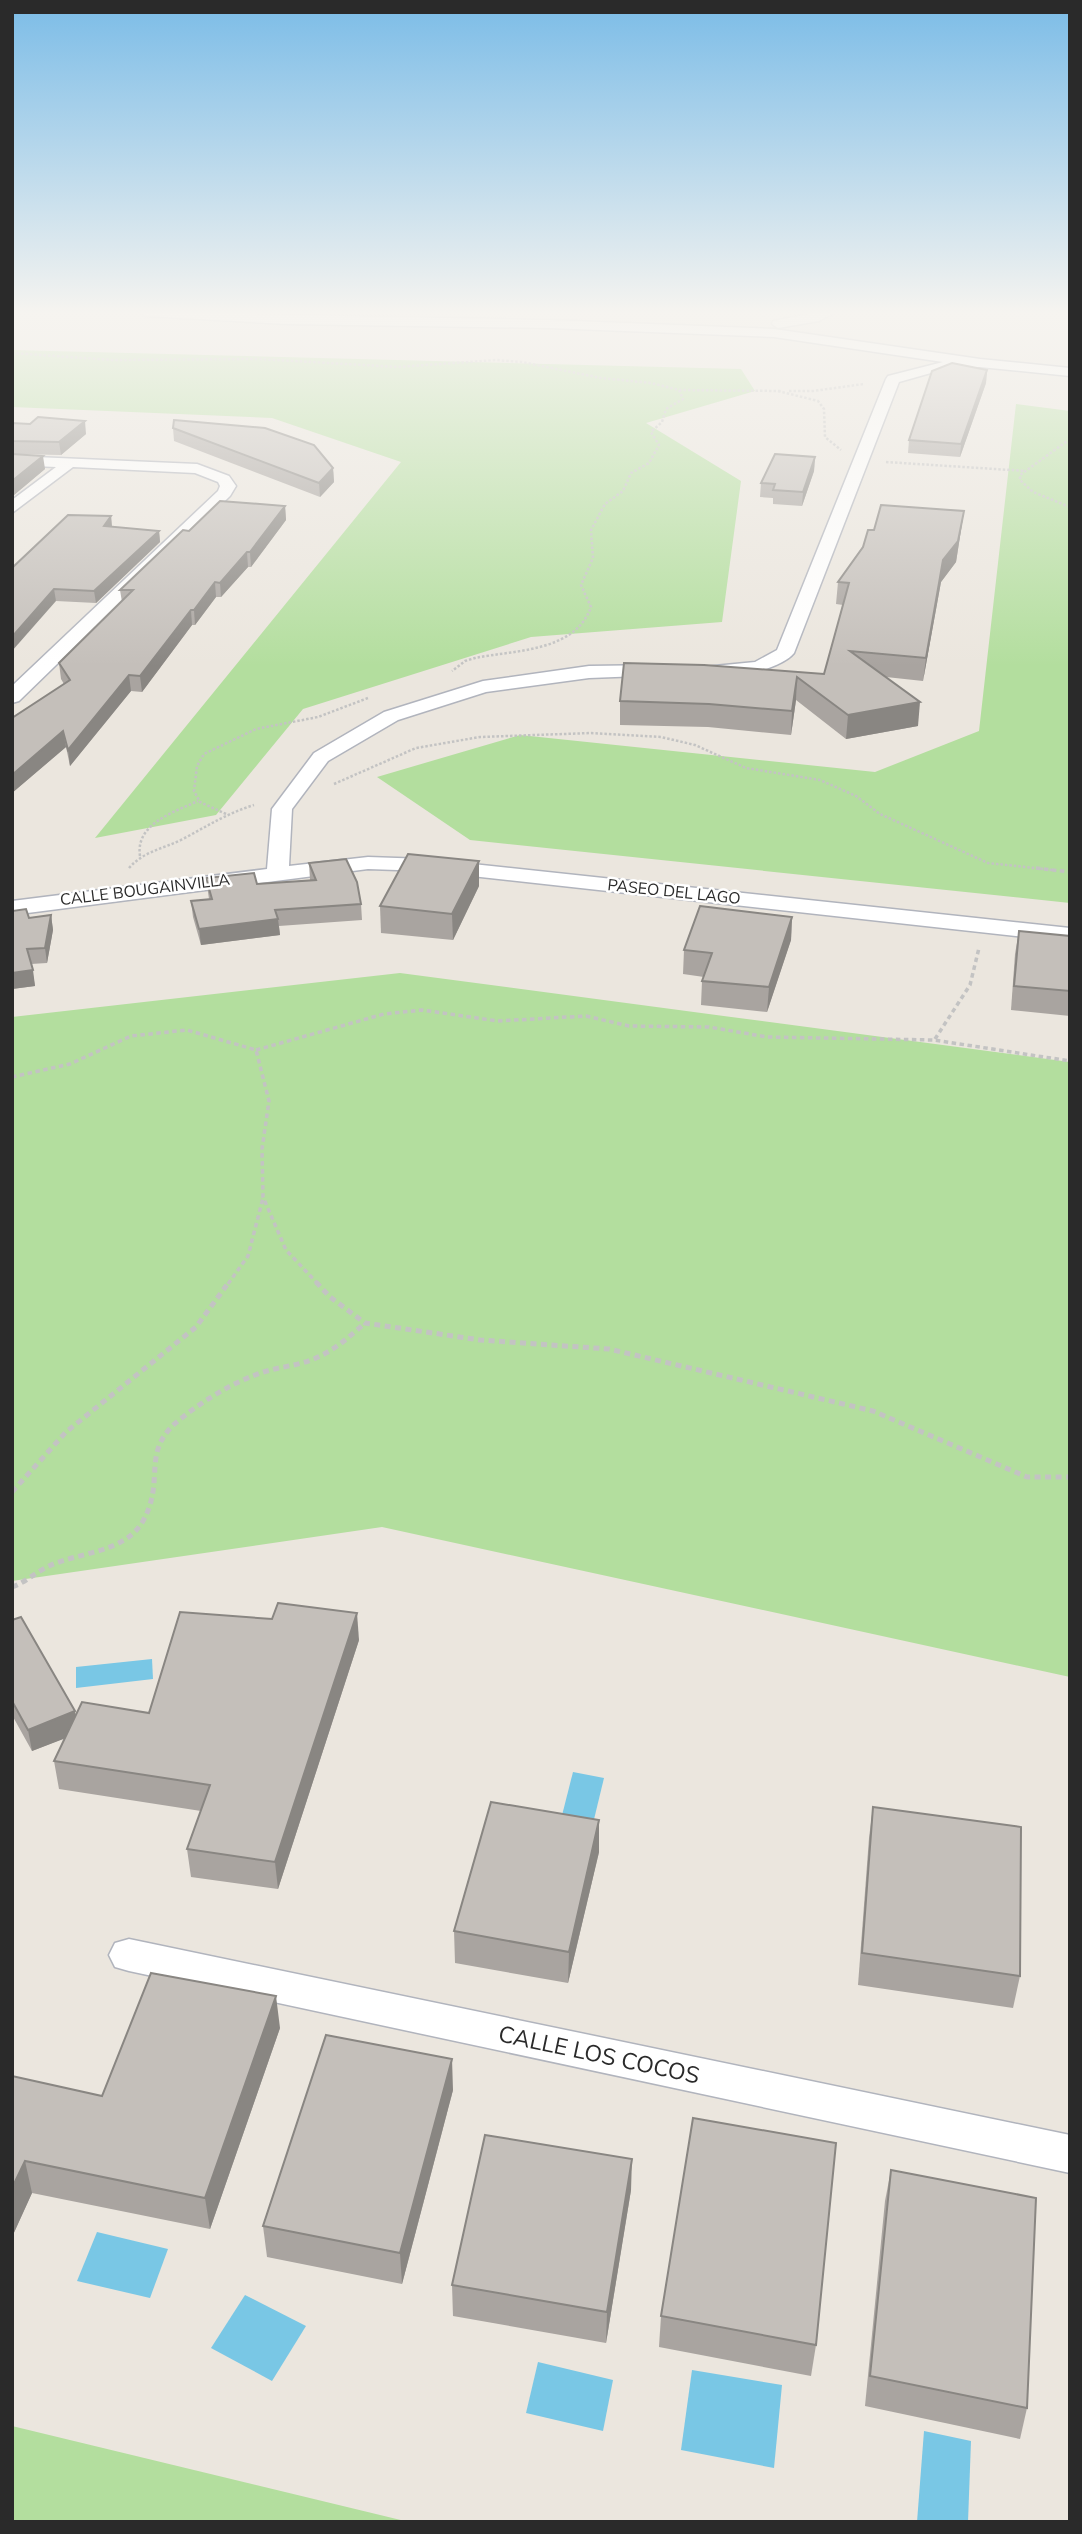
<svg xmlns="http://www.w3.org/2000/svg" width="1082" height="2534" font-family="'Nunito Sans',sans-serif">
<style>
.green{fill:#b3de9e}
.water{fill:#79c7e5}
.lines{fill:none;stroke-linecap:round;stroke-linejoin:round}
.minor-casing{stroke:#b1b4bd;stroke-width:3}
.path-far2{stroke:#c3c3c3;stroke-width:2.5;stroke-dasharray:2.5 2;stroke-linecap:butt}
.path-far1{stroke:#c3c3c3;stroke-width:3.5;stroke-dasharray:4.5 3.5;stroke-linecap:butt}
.path{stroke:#c3c3c3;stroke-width:5;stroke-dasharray:6 4.5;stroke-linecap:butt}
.minor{fill:#fff;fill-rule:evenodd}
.wall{fill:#a9a4a0}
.shaded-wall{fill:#898682}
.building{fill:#c4bfba;stroke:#898682;stroke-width:2}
.labels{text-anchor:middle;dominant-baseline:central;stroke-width:5;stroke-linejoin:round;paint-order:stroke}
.far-street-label{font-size:16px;fill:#2a2a2a;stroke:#fff}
.near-street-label{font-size:23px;fill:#2a2a2a;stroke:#fff}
</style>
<rect width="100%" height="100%" fill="#ebe6de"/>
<!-- green -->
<g class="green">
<polygon points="12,350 741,369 755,391 646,423 741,481 722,622 531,637 303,709 216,815 95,838 401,462 272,418 12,407"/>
<polygon points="1016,404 1070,411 1070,903 470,840 377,777 520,735 875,772 979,731"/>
<polygon points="400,973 1070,1062 1070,1677 382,1527 12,1581 12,1017"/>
<polygon points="12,2426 409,2522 12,2522"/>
</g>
<!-- water -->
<g class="water">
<polygon points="152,1659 153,1679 76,1688 76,1667"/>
<polygon points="573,1772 604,1778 589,1840 557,1835"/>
<polygon points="97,2232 168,2249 150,2298 77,2281"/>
<polygon points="245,2295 306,2326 272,2381 211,2348"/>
<polygon points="538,2362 613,2380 603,2431 526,2413"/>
<polygon points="692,2370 782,2385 774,2468 681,2450"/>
<polygon points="924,2431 971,2441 968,2522 917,2522"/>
</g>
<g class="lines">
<defs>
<g id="minor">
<path d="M140,312L549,320L774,329L980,359L1070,368V376L980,367L945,369L899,382L794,653C782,669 716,687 702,671L704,667L755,662L777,650L886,379L888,376L943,362L774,337L549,328L287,324L146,316Z"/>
<polygon points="819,312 835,312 819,321 778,328 772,324 773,321"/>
<polygon points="12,456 197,464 229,476 236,486 230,496 19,701 12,703 12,686 218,491 220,486 218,482 195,473 73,467 12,513 12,500 56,467 12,465"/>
<polygon points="660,665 669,671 667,675 589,678 486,692 398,720 328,761 292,809 289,866 368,857 426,859 1070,928 1070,942 426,871 368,869 12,915 12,901 267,869 272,809 314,753 384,712 483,681 589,666"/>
<polygon points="129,1939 1070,2135 1070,2173 129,1971 115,1967 109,1955 115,1943"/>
</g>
</defs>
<!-- minor casing -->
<use href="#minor" class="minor-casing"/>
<!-- path-far2 -->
<g class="path-far2">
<path d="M12,353L112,360L259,359L398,367L496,360L522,362L601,378L651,383L679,390L683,399L666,409L662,422L651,432L659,445L649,463L631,473L623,491L605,504L591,530L593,558L581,585L591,607C575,652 515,650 475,658L465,661L452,671"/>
<polyline points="679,390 781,391"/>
<polyline points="778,391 818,401 824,409 825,437 841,450"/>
<polyline points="789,391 813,391 864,384"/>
<polyline points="1070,439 1020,475 1020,480 1033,492 1070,507"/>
<polyline points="886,462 1026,471"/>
<polyline points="334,784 416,748 480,737 591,733 661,737 695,745 746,768 820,780 856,796 880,814 988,863 1052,870"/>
<polyline points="226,814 200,802 194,791 197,766 204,754 256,729 318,717 368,698"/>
<path d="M140,856C135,824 174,812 198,801"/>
<path d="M129,868C144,851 163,849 183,839C207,826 228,813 254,805"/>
</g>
<!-- path-far1 -->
<g class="path-far1">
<polyline points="1036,868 1070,872"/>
<polyline points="935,1039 970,985 979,948"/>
<polyline points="256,1050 384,1014 422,1010 498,1021 586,1016 629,1026 709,1027 767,1037 934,1040 1070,1061"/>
<polyline points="12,1077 70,1064 131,1036 187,1030 256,1050 269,1101 262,1149 263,1197 286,1250 318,1284"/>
<polyline points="228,1284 248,1256 263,1198"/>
</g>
<!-- path -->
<g class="path">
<polyline points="316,1282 330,1297 365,1323 480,1340 609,1349 873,1411 1027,1477 1070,1477"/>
<polyline points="12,1492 66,1432 196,1327 229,1282"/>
<path d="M12,1587C26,1582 36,1572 49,1566C79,1552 125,1553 143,1521C167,1478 138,1450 183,1417C207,1398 237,1380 267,1371C284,1366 302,1365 318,1357C336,1349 350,1336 365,1323"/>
</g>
<!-- minor -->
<use href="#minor" class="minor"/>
</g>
<!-- wall -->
<g class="wall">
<polygon points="987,370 986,383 960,457 908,453 909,440"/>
<polygon points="12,423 86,434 61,455 13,454 45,469 14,495 12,495"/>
<polygon points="173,428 333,468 334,482 320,497 174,441"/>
<polygon points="815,457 814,471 802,506 773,504 773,498 760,497 761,483"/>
<polygon points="285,506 286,520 251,567 248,567 221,597 216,597 195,625 192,625 142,692 131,691 70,766 66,747 12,793 12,718 64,684 61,679 59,663 122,602 120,590 189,531"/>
<polygon points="964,511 956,562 941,582 923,681 886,677 918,726 846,739 796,700 791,735 708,727 620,725 620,701 824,674 843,605 836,604 838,582 874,530"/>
<polygon points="111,516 112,527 159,531 160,542 96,603 56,601 12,568"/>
<polygon points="479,861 479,886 453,940 381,933 380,906"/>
<polygon points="309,863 361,904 362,920 279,926 280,935 201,945 193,917 191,901 209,899 206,878 257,884 310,880"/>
<polygon points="12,911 29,918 51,915 53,930 47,963 31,964 35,986 12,989"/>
<polygon points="792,917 791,940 767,1012 701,1005 702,981 704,977 683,974 684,950"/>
<polygon points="1019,931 1070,936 1070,1016 1011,1010 1015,954"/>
<polygon points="12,1620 75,1711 75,1715 149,1713 359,1640 278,1889 191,1877 187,1849 201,1811 59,1789 54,1761 65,1738 32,1751 12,1715"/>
<polygon points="873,1807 1020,1976 1013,2008 858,1985 869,1838"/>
<polygon points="599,1820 599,1852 568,1983 455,1963 454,1931"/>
<polygon points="280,2028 210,2229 32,2193 12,2237 12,2076 102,2096"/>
<polygon points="453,2090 402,2284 267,2257 263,2226"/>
<polygon points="891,2170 1027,2408 1020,2439 865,2406 885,2201"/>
<polygon points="631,2190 606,2343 453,2316 452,2285"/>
<polygon points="661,2316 816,2345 811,2376 659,2347"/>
</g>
<!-- shaded-wall -->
<g class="shaded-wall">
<polygon points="987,370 986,383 960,457 961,444"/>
<polygon points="85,421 86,434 61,455 59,442"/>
<polygon points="43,456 45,469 14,495 12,495 12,481"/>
<polygon points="815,457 814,471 802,506 803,492"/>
<polygon points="333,468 334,482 320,497 319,483"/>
<polygon points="285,506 286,520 251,567 250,552"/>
<polygon points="964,511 956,562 941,582 923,681 926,658 943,560"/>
<polygon points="111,516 112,528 104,526"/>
<polygon points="159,531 160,542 96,603 94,591"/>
<polygon points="247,552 248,567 221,597 220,583"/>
<polygon points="215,582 216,597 195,625 194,610"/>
<polygon points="54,589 56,601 12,651 12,637"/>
<polygon points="191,610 192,625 142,692 140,676"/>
<polygon points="129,675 131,691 70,766 68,750"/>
<polygon points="797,677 796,700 791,735 792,711"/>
<polygon points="920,702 918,726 846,739 848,715"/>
<polygon points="63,731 66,747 12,793 12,775"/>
<polygon points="479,861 479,886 453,940 452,914"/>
<polygon points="51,915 53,930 47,963 45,948"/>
<polygon points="792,917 791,940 767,1012 769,987"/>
<polygon points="278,919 280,935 201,945 199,929"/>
<polygon points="33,970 35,986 12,989 12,973"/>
<polygon points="357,1613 359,1640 278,1889 275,1862"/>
<polygon points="75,1711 79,1733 32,1751 28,1730"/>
<polygon points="599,1820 599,1852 568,1983 569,1952"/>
<polygon points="276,1996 280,2028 210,2229 205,2198"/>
<polygon points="452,2059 453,2090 402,2284 400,2253"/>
<polygon points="632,2159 631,2190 606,2343 607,2312"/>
<polygon points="25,2161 32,2193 12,2237 12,2188"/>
</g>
<!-- building -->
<g class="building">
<polygon points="952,363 987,370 961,444 909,440 932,371"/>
<polygon points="38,417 85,421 59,442 12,441 12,423 30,424"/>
<polygon points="174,420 265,428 314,445 333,468 319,483 173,428"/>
<polygon points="12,454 43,456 12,481"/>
<polygon points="775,454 815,457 803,492 773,490 775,484 761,483"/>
<polygon points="220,501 285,506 250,552 247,552 220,583 215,582 194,610 191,610 140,676 129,675 68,750 63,731 12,775 12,718 70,680 59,663 133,590 120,590 183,530 189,531"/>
<polygon points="881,505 964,511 958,541 943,560 926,658 850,651 920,702 848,715 797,677 792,711 709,704 620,701 624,663 704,665 824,674 849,583 838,582 863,547 868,530 874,530"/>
<polygon points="68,515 111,516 104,526 159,531 94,591 54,589 12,637 12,568"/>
<polygon points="408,854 479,861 452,914 380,906"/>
<polygon points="346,859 357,882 361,904 275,910 278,919 199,929 191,901 212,899 206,878 254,873 257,884 316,880 309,863"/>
<polygon points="700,906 792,917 769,987 702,981 712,953 684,950"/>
<polygon points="26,909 29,918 51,915 45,948 27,949 33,970 12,973 12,911"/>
<polygon points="1019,931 1070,936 1070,991 1014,986"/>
<polygon points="278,1603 357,1613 275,1862 187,1849 210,1785 54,1761 82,1702 149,1713 180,1612 272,1619"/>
<polygon points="21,1617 75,1711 28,1730 12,1701 12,1620"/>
<polygon points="491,1802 599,1820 569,1952 454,1931"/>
<polygon points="873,1807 1021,1827 1020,1976 862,1953"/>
<polygon points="151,1973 276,1996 205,2198 25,2161 12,2188 12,2076 102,2096"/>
<polygon points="326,2035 452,2059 400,2253 263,2226"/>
<polygon points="693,2118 836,2143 816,2345 661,2316"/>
<polygon points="485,2135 632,2159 607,2312 452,2285"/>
<polygon points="891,2170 1036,2198 1027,2408 870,2376"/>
</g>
<!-- sky -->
<linearGradient id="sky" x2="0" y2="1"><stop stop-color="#7bbce7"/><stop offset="0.47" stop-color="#f6f4f0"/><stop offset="1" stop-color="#f6f4f0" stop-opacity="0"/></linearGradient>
<rect width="1082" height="666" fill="url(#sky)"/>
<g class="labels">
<!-- far-street labels -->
<g class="far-street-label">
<text transform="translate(145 890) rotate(-7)">CALLE BOUGAINVILLA</text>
<text transform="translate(674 892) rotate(6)">PASEO DEL LAGO</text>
</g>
<!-- near-street labels -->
<g class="near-street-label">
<text transform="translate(599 2055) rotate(12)">CALLE LOS COCOS</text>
</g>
</g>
<!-- border -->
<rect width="1082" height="2534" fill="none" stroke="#2a2a2a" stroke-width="28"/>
</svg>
